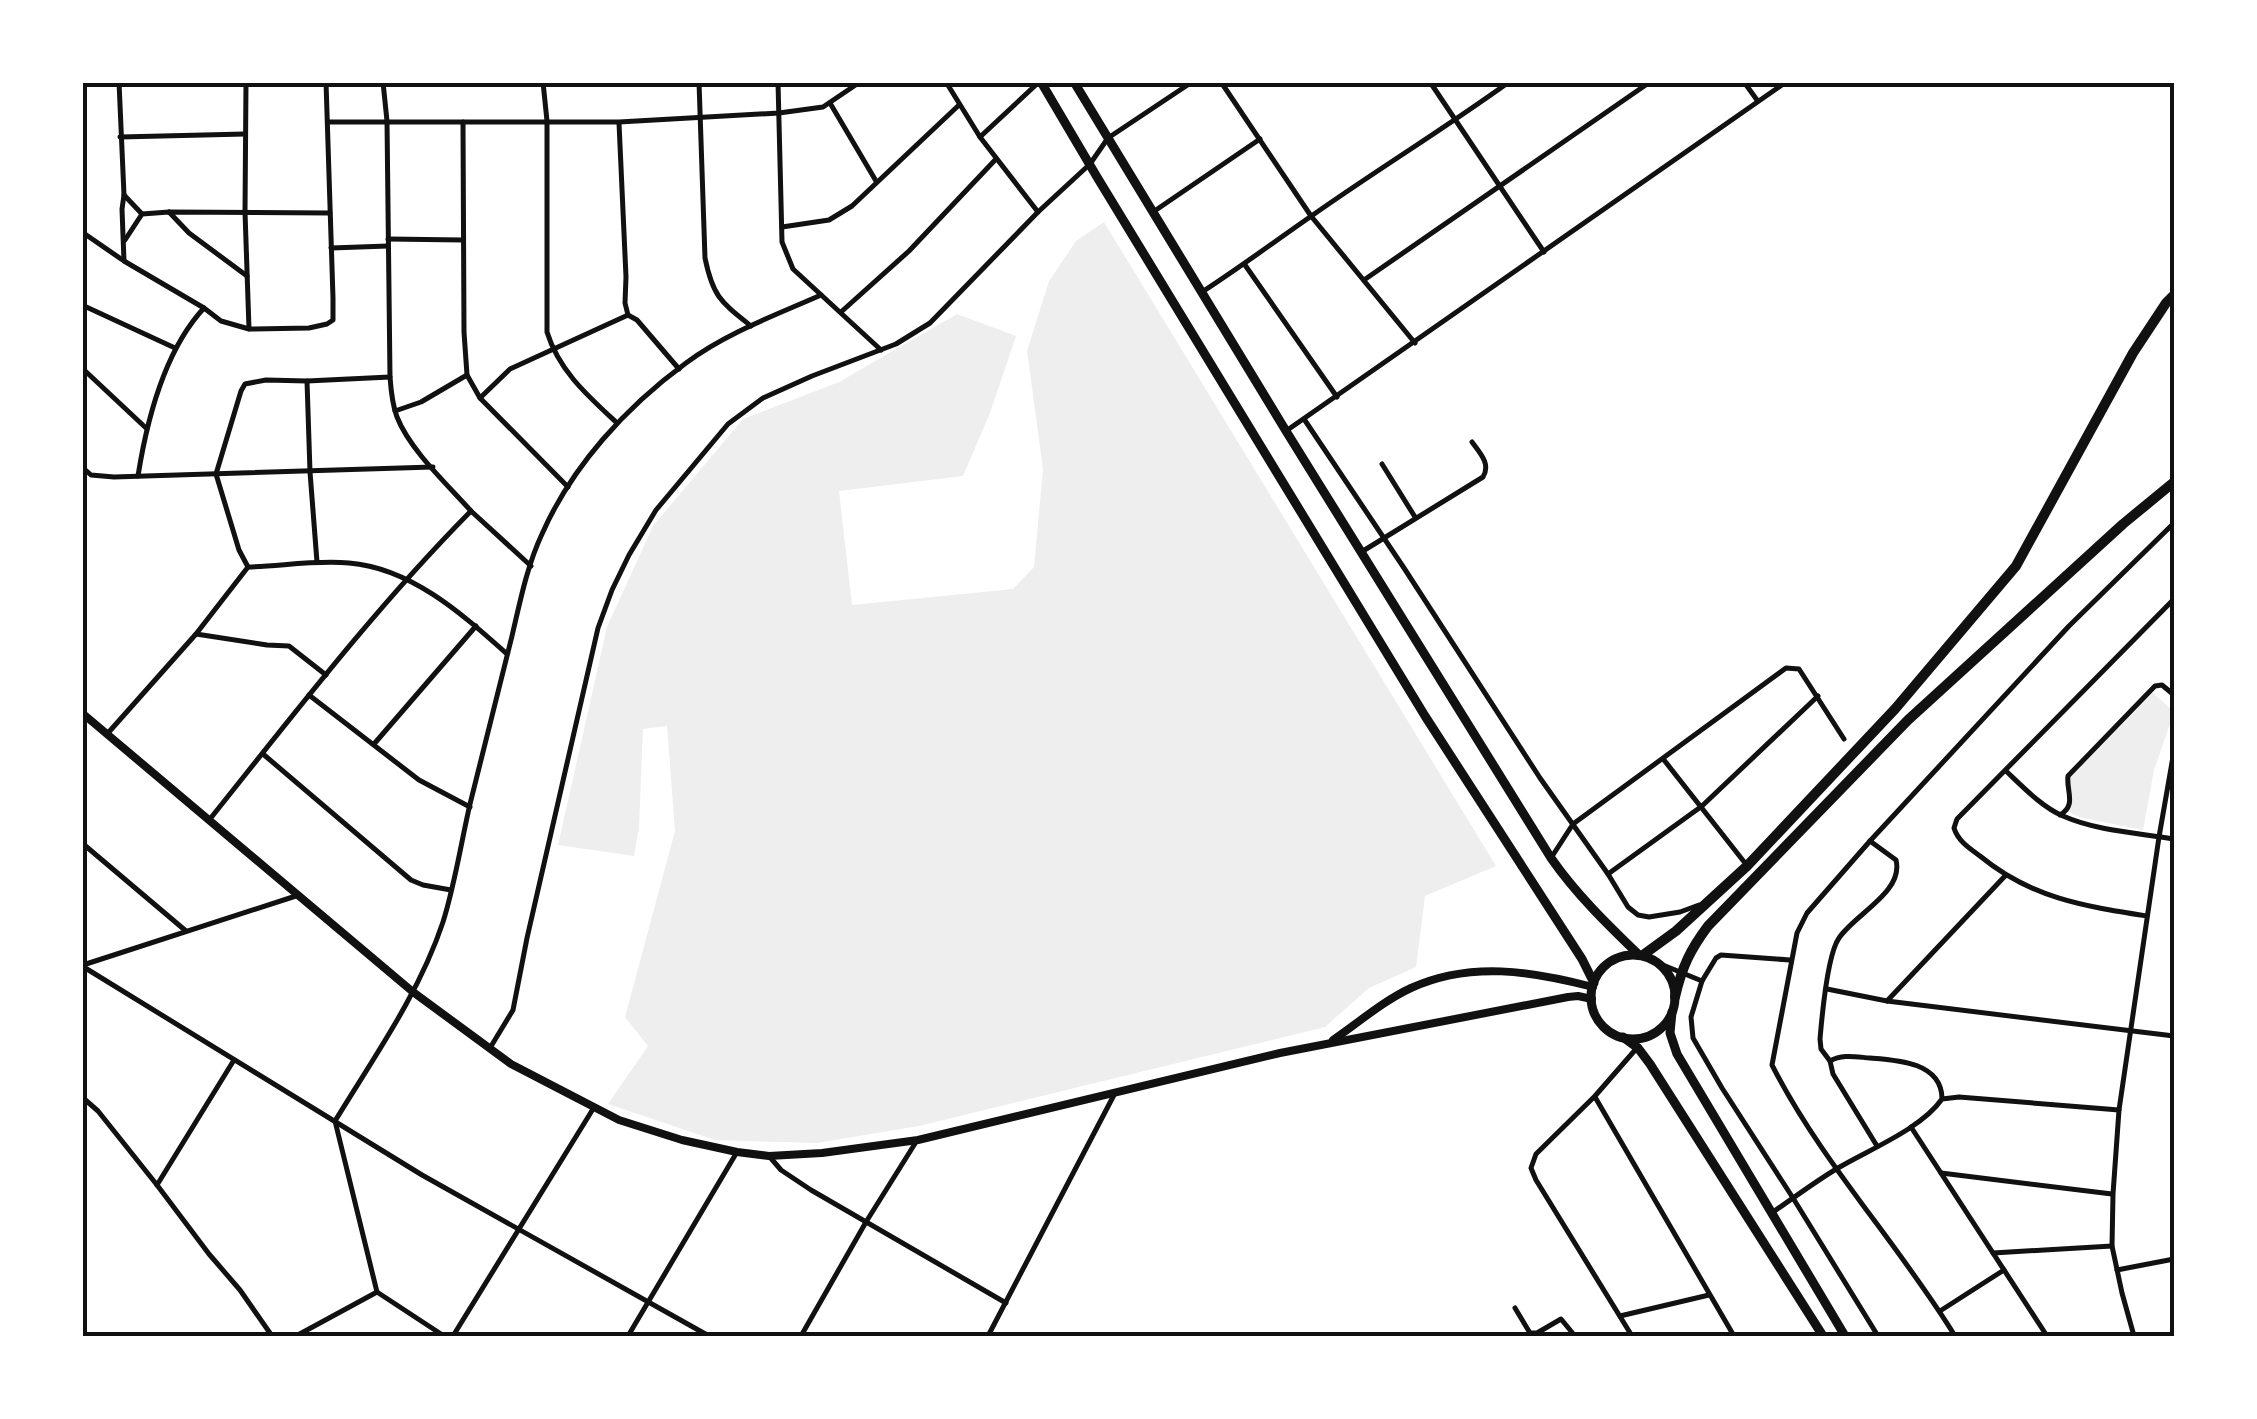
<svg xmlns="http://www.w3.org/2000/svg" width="2257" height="1419" font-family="Georgia,serif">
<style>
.green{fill:#eee}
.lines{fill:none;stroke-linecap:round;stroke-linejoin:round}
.minor{stroke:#111;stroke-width:5}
.secondary{stroke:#111;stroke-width:8}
.primary{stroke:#111;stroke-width:9}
.motorway{stroke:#111;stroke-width:10}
.neatline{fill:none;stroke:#111;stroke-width:4}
</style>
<rect width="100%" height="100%" fill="#fff"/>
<!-- green -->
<g class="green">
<polygon points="1104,222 1496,866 1425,896 1416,967 1369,988 1325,1027 919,1126 817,1143 715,1140 608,1104 648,1046 625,1017 675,831 667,726 643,729 639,827 634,856 558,845 607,627 653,526 743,419 839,382 957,314 1016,336 990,413 963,476 839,491 852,605 1013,589 1034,567 1043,469 1027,351 1049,281 1076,241"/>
<polygon points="2153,693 2174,712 2154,770 2143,830 2079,817 2065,810 2068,796 2065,783"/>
</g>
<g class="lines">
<!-- minor -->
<g class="minor">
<polyline points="119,82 124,195 122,209 124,261"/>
<polyline points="246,82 245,212 249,329"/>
<path d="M543,82L547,121V332C559,371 588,396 617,423"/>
<path d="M699,82L705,258C713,297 721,302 751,326"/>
<polyline points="778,82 782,242 793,269 881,350"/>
<polyline points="946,82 980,137 1038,212"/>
<polyline points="1221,82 1311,216 1415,343"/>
<polyline points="1430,82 1544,252"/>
<polyline points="1744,82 1757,100"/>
<polyline points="830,103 876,181"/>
<polyline points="328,122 619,122 779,113 823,107 860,82"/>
<polyline points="463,122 464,332 467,375 480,398 568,487"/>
<polyline points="619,123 626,277 625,303 628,315 637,320 679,369"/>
<polyline points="120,137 245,134"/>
<polyline points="980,137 1039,82"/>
<polyline points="124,195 142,214"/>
<polyline points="169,212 189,233 247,276"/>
<polyline points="1153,212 1260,139"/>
<polyline points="782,227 829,220 852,206 959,105"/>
<polyline points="82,232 124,261 204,308 221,321 249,329 309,328 327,324 333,320 333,298 326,82"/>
<polyline points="388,239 463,240"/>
<polyline points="125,240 142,214 169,212 330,213"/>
<polyline points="331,248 388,246"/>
<polyline points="1245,265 1337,397"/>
<polyline points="1364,280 1650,82"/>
<path d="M1202,292C1239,268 1274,242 1310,217C1375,171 1444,129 1509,82"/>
<polyline points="82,305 175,348"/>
<polyline points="841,312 909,251 996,159"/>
<polyline points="82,368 146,428"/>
<path d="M390,377L307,381L266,380L245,384L241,391L216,474L239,550L248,567C282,566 315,560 349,563C411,568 462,614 507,654"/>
<polyline points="307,381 310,472 317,562"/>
<polyline points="480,398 510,369 628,315"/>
<polyline points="395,411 421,402 467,375"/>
<polyline points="1304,419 1404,568 1540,778 1608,874 1628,907 1638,915 1649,917 1680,912 1699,905"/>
<polyline points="1286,431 1786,82"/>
<polyline points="1382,464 1415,517"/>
<polyline points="82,467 91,475 114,477 433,467"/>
<path d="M138,476C147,419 164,351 204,308"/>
<polyline points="471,511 531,566"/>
<path d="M1363,551L1483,477C1491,464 1480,453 1472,442"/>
<polyline points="196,634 267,645 289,646 326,675"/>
<polyline points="309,695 419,780 470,807"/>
<polyline points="108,733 196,634 248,567"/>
<polyline points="374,744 476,626"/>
<polyline points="263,754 411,880 423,885 451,890"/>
<polyline points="1664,760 1745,863"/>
<path d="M2006,771C2023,787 2042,807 2063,816C2097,831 2138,833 2174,839"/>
<path d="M2060,815C2077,805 2066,791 2068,776L2155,686L2162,685L2174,695"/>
<path d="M210,819C294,714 376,607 471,511C447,484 410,450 397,417C392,404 391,391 390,377L387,121L383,82"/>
<polyline points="82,843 186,931"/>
<polyline points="1551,858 1573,824 1786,668 1799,669 1844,739"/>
<polyline points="1608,874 1702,806 1818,696"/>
<path d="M2147,916C2083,906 2031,898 1980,856C1969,848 1958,841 1954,828L1957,819L2174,599"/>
<polyline points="1658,963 1702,981 1691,1017 1693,1038 1722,1088 1793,1198 1878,1336"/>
<polyline points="83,965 299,895"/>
<polyline points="82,966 422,1175 709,1336"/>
<polyline points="1702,981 1716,958 1721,955 1790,960"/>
<polyline points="1827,989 1887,1001 2174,1036"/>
<polyline points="1887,1001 2005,876"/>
<polyline points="490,1048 513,1010 527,938 598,628 612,590 629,555 656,510 728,424 763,398 812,376 896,344 930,323 1038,212 1090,164 1108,138 1192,82"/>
<path d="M1830,1061L1821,1049L1820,1039C1822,1016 1827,955 1839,938C1855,914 1904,892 1896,860L1870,841"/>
<polyline points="82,1097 98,1111 157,1185 209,1254 240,1290 272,1336"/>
<polyline points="1595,1097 1734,1336"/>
<polyline points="1911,1127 2047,1336"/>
<path d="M1877,1146L1833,1074L1830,1061C1842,1054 1856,1057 1870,1058C1897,1060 1941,1062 1942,1098"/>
<polyline points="769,1156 781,1170 811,1190 1006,1303"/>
<polyline points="1941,1173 2112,1194"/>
<polyline points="157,1185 234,1060"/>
<path d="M1773,1212C1795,1197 1816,1181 1838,1168C1870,1149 1921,1129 1942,1099L1959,1097L2119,1110"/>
<polyline points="1993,1253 2112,1246"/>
<polyline points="2117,1270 2174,1259"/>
<polyline points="1515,1308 1530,1333 1537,1333 1561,1319 1575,1336"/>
<polyline points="1940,1311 2004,1270"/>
<polyline points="1620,1316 1709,1295"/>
<polyline points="296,1336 377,1292"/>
<path d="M444,1336L377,1292L335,1121C374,1057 419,994 443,922C455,884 461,843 470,804C484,748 498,692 512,636C520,602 527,566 542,534C572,466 626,407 686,363C726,333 776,315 821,295"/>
<polyline points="453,1336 593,1109"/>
<polyline points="628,1336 737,1152"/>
<polyline points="801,1336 866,1222 916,1142"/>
<polyline points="988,1336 1114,1095"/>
<polyline points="1632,1336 1536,1180 1531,1168 1536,1154 1595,1096 1636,1049"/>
<path d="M1955,1336C1898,1243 1822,1163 1772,1065L1797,933L1807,913L1870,841L2069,626L2174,523"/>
<polyline points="2134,1336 2122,1293 2112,1246 2113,1194 2119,1110 2159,837 2174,751"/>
</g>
<!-- secondary -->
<g class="secondary">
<polyline points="82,713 413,992 511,1064 619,1120 682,1140 737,1152 769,1156 822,1153 918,1140 1280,1053 1568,997 1578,996 1592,999"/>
<path d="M1333,1040C1358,1023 1383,1001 1411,988C1470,961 1532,971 1593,987"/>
</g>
<!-- primary -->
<g class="primary">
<polyline points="1041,82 1097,177 1425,716 1582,959 1594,983"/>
<path d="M1074,82L1286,431L1551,858C1576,894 1607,924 1638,954"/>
<circle cx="1633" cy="997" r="42"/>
<polyline points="1672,1012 1670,1033 1677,1054 1845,1336"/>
<polyline points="1623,1037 1638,1048 1650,1064 1823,1336"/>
</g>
<!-- motorway -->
<g class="motorway">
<polyline points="1643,955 1676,931 1747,866 1895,709 2016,566 2133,353 2166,303 2174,295"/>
<path d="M1675,997C1682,967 1690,950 1708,926L1908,720L2123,524L2174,482"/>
</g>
</g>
<!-- border -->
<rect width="2257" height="1419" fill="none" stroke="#ffffff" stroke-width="170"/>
<rect x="85" y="85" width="2087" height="1249" class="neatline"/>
</svg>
